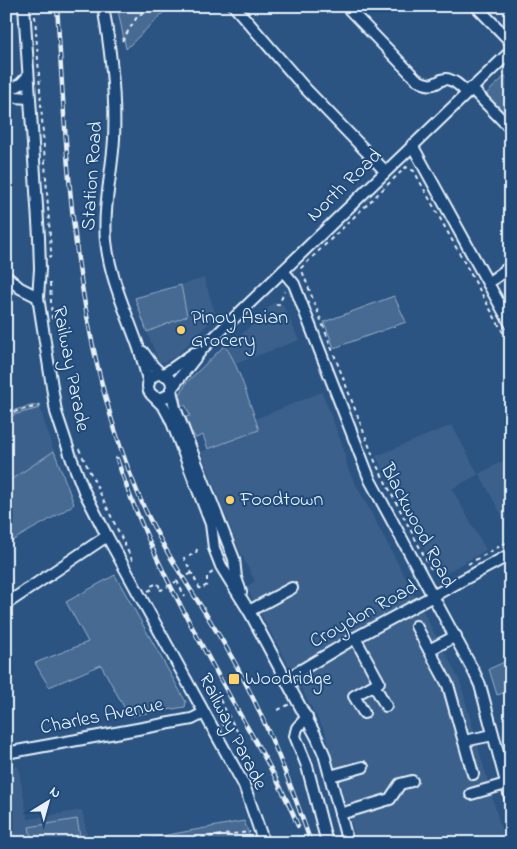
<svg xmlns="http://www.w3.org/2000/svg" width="517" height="849" font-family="'Indie Flower',sans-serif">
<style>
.built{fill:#3a608b}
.green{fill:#476b93;stroke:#98aec6}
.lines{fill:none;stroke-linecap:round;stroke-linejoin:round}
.minor-casing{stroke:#e8f1f8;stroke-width:14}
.path{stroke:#e8f1f8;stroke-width:2;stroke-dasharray:4 4;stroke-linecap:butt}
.minor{stroke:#1f4a7a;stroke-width:10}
.rail-casing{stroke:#e8f1f8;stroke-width:4.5}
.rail{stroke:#1f4a7a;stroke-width:2.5;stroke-dasharray:8;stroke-linecap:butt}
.path-bridge{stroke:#e8f1f8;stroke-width:2;stroke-dasharray:4 4;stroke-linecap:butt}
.poi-dot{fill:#ffd166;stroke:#1f4a7a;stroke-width:2}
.labels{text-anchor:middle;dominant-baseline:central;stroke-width:4;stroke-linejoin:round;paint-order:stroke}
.street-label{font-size:20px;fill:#e8f1f8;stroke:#1f4a7a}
.poi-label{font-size:20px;fill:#e8f1f8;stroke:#1f4a7a;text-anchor:start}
</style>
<rect width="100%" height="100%" fill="#2b5482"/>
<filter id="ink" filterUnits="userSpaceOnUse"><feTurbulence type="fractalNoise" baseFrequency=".02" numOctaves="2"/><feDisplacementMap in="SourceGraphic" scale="10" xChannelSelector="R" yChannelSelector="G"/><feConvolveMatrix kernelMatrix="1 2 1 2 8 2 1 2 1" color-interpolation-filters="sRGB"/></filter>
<g filter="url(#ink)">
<!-- built -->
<g class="built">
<polygon points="204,278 216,316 176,356 165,362 159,362 147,332 187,316 181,285"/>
<polygon points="274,302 283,305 299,340 235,364 228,348"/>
<polygon points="322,392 342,444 349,471 460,681 505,843 357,843 325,732 246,587 255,581 240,552 201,452 259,430 255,419"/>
<polygon points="40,408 54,451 6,483 6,417"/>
<polygon points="452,425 478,474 511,457 511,532 479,474 452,489 486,550 441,576 437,574 376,456"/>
<polygon points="18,766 28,819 82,810 89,843 6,843 6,768"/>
</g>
<!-- green -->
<g class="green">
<polygon points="117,6 170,6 126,49"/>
<polygon points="505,76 511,81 511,121 485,95"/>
<polygon points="181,285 187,316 147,332 135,298"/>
<polygon points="394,296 406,322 334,348 324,322"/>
<path d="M224,346C234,351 254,416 259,430L208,449L203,435L196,438L191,431L186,417L190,416L186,406L181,405L180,395L186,383Z"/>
<polygon points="39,404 40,408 6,417 6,412"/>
<path d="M54,451L74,504C52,520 28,530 6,545V483Z"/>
<polygon points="115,575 186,702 185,707 129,716 101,665 49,687 35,663 88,642 66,602"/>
<polygon points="511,659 511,691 497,695 489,669"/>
<polygon points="77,819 81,842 32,843 29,827"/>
<polygon points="244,821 252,843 129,843 129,842"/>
</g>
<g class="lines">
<defs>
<g id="minor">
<polyline points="24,6 39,237 40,269 38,297 56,412 72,460 84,491 107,536 244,785 264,843"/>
<path d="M103,6C111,51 116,94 114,139C112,173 103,207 106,241C110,278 125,309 137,343C142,356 145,370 149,383"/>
<polyline points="234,6 304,87 385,171"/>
<path d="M346,6L416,79C438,93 437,75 450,80C457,82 462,88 467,93"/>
<polyline points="476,6 511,42"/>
<path d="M6,85C17,90 21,84 28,76"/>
<polyline points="471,88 511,129"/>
<polyline points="6,93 15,97 29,98"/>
<polyline points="412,145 511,325"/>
<polyline points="283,271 294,284 370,480 474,672 480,685 511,801"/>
<polyline points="6,276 20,288 38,297"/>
<polyline points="488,283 511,266"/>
<polyline points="143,352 153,366 162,375"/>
<circle cx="160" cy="386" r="12"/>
<polyline points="163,375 194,353"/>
<polyline points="171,389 203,348 511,51"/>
<polyline points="171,390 175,408 234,559 236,578 241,592"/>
<polyline points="152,395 164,407 171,420 211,524 214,548 221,566 249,611 317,738 324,754 348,843"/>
<polyline points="6,604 107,536"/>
<polyline points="249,611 292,588"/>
<polyline points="416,626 448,685 473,774"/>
<polyline points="355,638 379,682 354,696 364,713"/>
<polyline points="429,650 456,636"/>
<polyline points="286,679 355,638 511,554"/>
<polyline points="374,685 386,706"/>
<polyline points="307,717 297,728 295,736 307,766 327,843"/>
<polyline points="464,741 493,735"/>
<polyline points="6,753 192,719 204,713"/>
<polyline points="330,776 363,767"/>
<polyline points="471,794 506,784"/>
<polyline points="340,814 390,799 400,784 412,781"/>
</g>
</defs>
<!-- minor casing -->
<use href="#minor" class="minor-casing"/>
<!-- path -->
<g class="path">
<polyline points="35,16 51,251 50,258"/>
<polyline points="122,41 137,17 151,6"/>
<polyline points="50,283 52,320"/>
<polyline points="276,305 279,304 285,291"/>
<polyline points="6,414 42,405"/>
<polyline points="79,449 133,562"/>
<polyline points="197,549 196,553 184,558 200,589 207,585 207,576 213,572"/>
<polyline points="468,564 511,540"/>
<polyline points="431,569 376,464 301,268 406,167 414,171 511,347"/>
<polyline points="177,581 185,597"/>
<polyline points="148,591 152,589 151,586 158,583 160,589"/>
<polyline points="278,710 290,704"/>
<polyline points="224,726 213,706 220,700 237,731"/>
<polyline points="146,843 166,838 196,838 250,832"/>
</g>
<!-- minor -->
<use href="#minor" class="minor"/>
<defs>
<g id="rail">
<path d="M57,6C68,173 73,339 139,496C163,553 200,601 230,654C264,714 289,778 311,843"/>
<path d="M117,459C145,545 190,624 233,702C256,743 281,783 298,826"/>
</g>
</defs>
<!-- rail casing -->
<use href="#rail" class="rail-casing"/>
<!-- rail -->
<use href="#rail" class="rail"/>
<!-- path-bridge -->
<polyline class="path-bridge" points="160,589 161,590 192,573"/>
</g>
</g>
<!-- markers -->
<g class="poi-dot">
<circle cx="181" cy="330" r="5"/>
<circle cx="230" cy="500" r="5"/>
<rect x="228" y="673" width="12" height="12" rx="2.5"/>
</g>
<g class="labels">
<!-- street labels -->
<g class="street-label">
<text transform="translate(93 176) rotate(-86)">Station Road</text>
<text transform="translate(345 186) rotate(-44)">North Road</text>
<text transform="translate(70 369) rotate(79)">Railway Parade</text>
<text transform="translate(417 526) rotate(62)">Blackwood Road</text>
<text transform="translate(364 615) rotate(-29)">Croydon Road</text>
<text transform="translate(102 717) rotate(-11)">Charles Avenue</text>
<text transform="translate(232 732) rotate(63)">Railway Parade</text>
</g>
<!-- poi labels -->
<g class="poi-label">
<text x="191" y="318">Pinoy Asian<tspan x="191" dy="23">Grocery</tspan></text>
<text x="240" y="500">Foodtown</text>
<text x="245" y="679">Woodridge</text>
</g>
</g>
<!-- margin -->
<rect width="517" height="849" fill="none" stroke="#1f4a7a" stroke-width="25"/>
<rect x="12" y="12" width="492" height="824" fill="none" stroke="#e8f1f8" stroke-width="2" filter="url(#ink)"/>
<!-- north arrow -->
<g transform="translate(48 802) rotate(37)" stroke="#1f4a7a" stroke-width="4" paint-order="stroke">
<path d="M0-4L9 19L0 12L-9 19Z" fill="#e8f1f8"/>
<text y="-8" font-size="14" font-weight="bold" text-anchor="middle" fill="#e8f1f8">N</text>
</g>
</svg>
